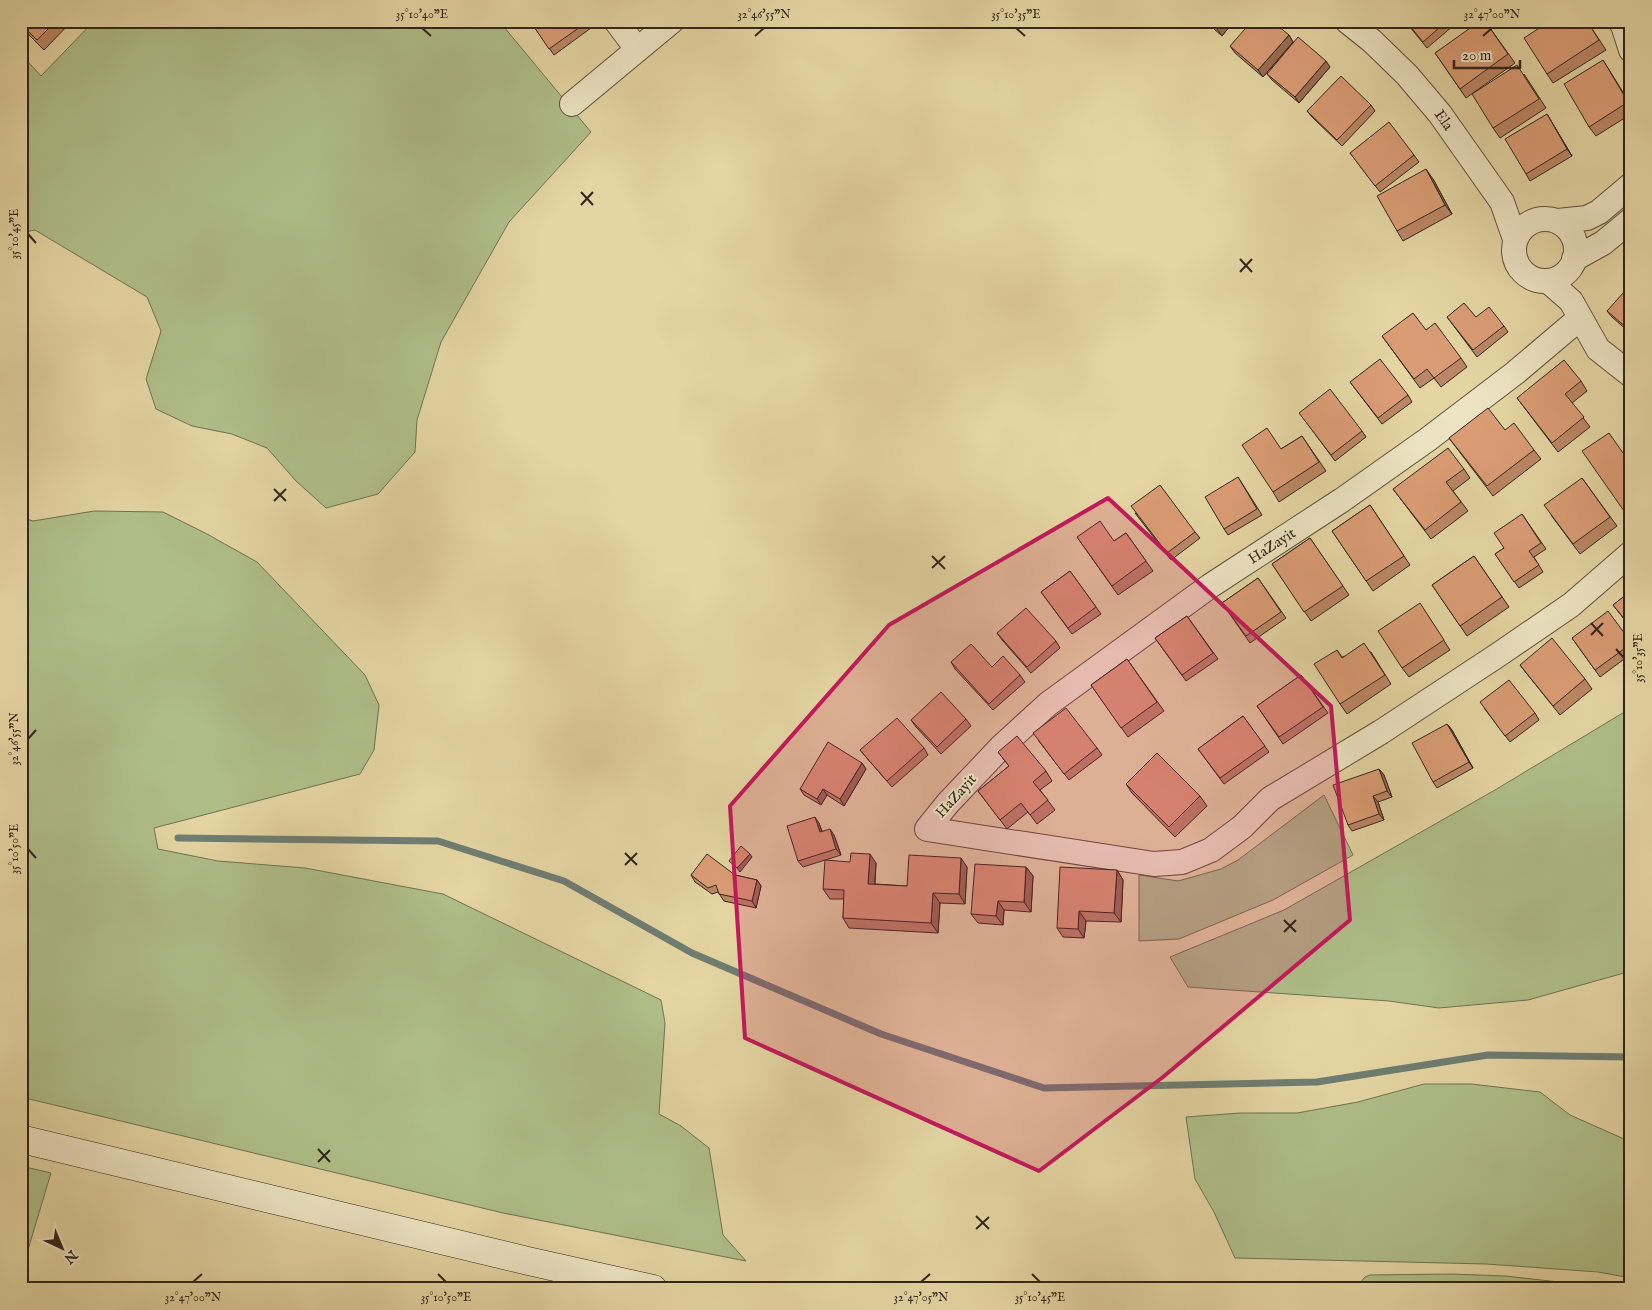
<svg xmlns="http://www.w3.org/2000/svg" width="1652" height="1310" font-family="'IM FELL English',serif">
<style>
.green{fill:#afbe89;stroke:#707252}
.lines{fill:none;stroke-linecap:round;stroke-linejoin:round}
.stream{stroke:#6f7d72;stroke-width:7}
.minor-casing{stroke:#5e513c;stroke-width:26}
.secondary-casing{stroke:#32251a;stroke-width:29}
.minor{stroke:#ede4c3;stroke-width:24}
.secondary{stroke:#ede4c3;stroke-width:28}
.wall{fill:#bb8665;stroke:#32251a}
.shaded-wall{fill:#996d52;stroke:#32251a}
.building{fill:#da9c75;stroke:#32251a}
.marked{fill:#c2185b;fill-opacity:0.2;stroke:#c2185b;stroke-width:4;stroke-linejoin:round}
.ticks{fill:none;stroke:#32251a;stroke-width:2}
.labels{text-anchor:middle;dominant-baseline:central;stroke-width:4;stroke-linejoin:round;paint-order:stroke}
.street-label{font-size:15px;fill:#32251a;stroke:#ede4c3}
.neatline{fill:none;stroke:#32251a;stroke-width:2}
.ticks-label{font-size:12px;text-anchor:middle;fill:#32251a}
</style>
<rect width="100%" height="100%" fill="#e4d5a3"/>
<filter id="stains"><feTurbulence type="fractalNoise" baseFrequency=".004" numOctaves="4"/><feColorMatrix values="0 0 0 0 .2 0 0 0 0 .09 0 0 0 0 .02 0 0 0 .5 -.17"/></filter>
<radialGradient id="worn" r=".72"><stop offset=".6" stop-color="#630" stop-opacity="0"/><stop offset="1" stop-color="#630" stop-opacity=".3"/></radialGradient>
<!-- green -->
<g class="green">
<polygon points="94,21 499,21 591,132 509,222 441,342 417,420 415,452 378,494 326,508 296,481 267,448 232,434 192,426 156,409 146,379 161,331 147,297 35,230 21,233 21,54 41,76"/>
<polygon points="94,511 163,512 207,534 257,562 365,675 379,705 374,750 360,774 154,828 158,849 218,861 305,868 443,894 661,1000 665,1023 659,1114 681,1126 709,1148 723,1235 746,1261 503,1213 21,1097 21,517 33,521"/>
<polygon points="1631,708 1631,971 1528,1000 1439,1008 1389,1001 1188,987 1170,957 1284,910 1495,790"/>
<polygon points="1324,795 1353,855 1273,900 1179,939 1139,941 1139,875 1178,881 1221,869 1238,860"/>
<polygon points="1424,1084 1471,1084 1540,1092 1570,1115 1624,1139 1631,1139 1631,1278 1598,1272 1487,1264 1235,1258 1214,1212 1195,1179 1186,1117 1240,1113 1297,1113 1358,1102"/>
<polygon points="21,1166 51,1173 21,1273"/>
<polygon points="1452,1274 1505,1276 1622,1289 1355,1289 1365,1277 1370,1275"/>
</g>
<g class="lines">
<!-- stream -->
<polyline class="stream" points="178,838 438,841 564,881 692,953 881,1034 1044,1088 1317,1082 1488,1055 1631,1057"/>
<defs>
<g id="minor">
<polyline points="616,21 637,49"/>
<path id="s1" d="M1347,21L1372,41L1407,75L1440,114L1502,202L1515,239"/>
<polyline points="1620,21 1623,25 1631,50"/>
<polyline points="572,104 672,21"/>
<circle cx="1545" cy="250" r="31"/>
<polyline points="1558,221 1587,218 1599,212 1631,185"/>
<polyline points="1574,259 1603,243 1631,220"/>
<polyline points="1548,281 1571,301 1598,349 1631,375"/>
<polyline points="1580,318 1515,373 1427,440 1342,500 1210,586 1048,704 1002,746 948,803 927,829 1154,864 1182,862 1211,850 1242,827 1270,799 1381,732 1498,655 1571,605 1631,553"/>
</g>
<polyline id="secondary" points="21,1139 528,1261 653,1289"/>
</defs>
<!-- minor casing -->
<use href="#minor" class="minor-casing"/>
<!-- secondary casing -->
<use href="#secondary" class="secondary-casing"/>
<!-- minor -->
<use href="#minor" class="minor"/>
<!-- secondary -->
<use href="#secondary" class="secondary"/>
</g>
<!-- wall -->
<g class="wall">
<polygon points="21,21 72,21 44,50 21,27"/>
<polygon points="530,21 586,21 591,28 554,55"/>
<polygon points="1205,21 1234,21 1222,36"/>
<polygon points="1405,21 1459,21 1427,48"/>
<polygon points="1485,21 1515,63 1466,98 1435,53"/>
<polygon points="1550,21 1587,21 1606,50 1553,83 1547,74"/>
<polygon points="1289,35 1293,42 1263,77 1235,53 1230,46"/>
<polygon points="1603,60 1631,105 1631,114 1596,136 1589,127"/>
<polygon points="1330,67 1299,103 1272,80 1267,74"/>
<polygon points="1524,74 1546,108 1500,138 1493,128"/>
<polygon points="1371,105 1375,111 1342,146 1312,117 1307,111"/>
<polygon points="1547,114 1572,156 1530,181 1526,174"/>
<polygon points="1350,153 1414,155 1419,162 1380,192"/>
<polygon points="1433,179 1452,214 1403,241 1397,231"/>
<polygon points="1631,299 1631,334 1612,317 1607,311"/>
<polygon points="1447,317 1476,317 1504,326 1508,332 1477,357"/>
<polygon points="1426,330 1461,358 1467,367 1441,387 1434,378 1420,388 1382,336"/>
<polygon points="1581,381 1587,391 1572,403 1590,427 1558,452 1517,398"/>
<polygon points="1350,382 1408,395 1412,402 1382,424"/>
<polygon points="1304,419 1362,431 1366,437 1335,461"/>
<polygon points="1505,430 1534,450 1541,459 1493,496 1449,438"/>
<polygon points="1302,436 1326,471 1279,502 1273,492 1281,449"/>
<polygon points="1631,448 1631,520 1630,521 1624,511 1623,453"/>
<polygon points="1464,469 1470,478 1453,491 1468,511 1431,539 1393,489"/>
<polygon points="1238,477 1262,515 1228,535 1224,529"/>
<polygon points="1582,478 1617,526 1580,554 1551,515"/>
<polygon points="1370,505 1410,565 1373,591 1332,531"/>
<polygon points="1135,513 1195,532 1200,538 1171,560"/>
<polygon points="1522,514 1546,549 1534,557 1543,572 1519,588 1495,554 1504,548"/>
<polygon points="1126,533 1153,571 1118,595 1077,537 1114,541"/>
<polygon points="1310,538 1349,595 1311,621 1272,564"/>
<polygon points="1474,556 1509,607 1467,636 1432,585"/>
<polygon points="1070,571 1101,614 1072,634 1041,592"/>
<polygon points="1258,578 1286,618 1250,643 1222,603"/>
<polygon points="1631,591 1631,628 1613,605"/>
<polygon points="1426,613 1450,650 1409,677 1402,668"/>
<polygon points="1187,616 1218,659 1186,681 1155,638"/>
<polygon points="997,633 1056,641 1060,648 1031,673 1002,640"/>
<polygon points="1572,638 1631,642 1631,654 1600,677"/>
<polygon points="1337,650 1342,657 1371,652 1391,684 1347,714 1340,704"/>
<polygon points="1127,659 1164,711 1128,737 1091,685"/>
<polygon points="951,662 992,667 1020,675 1025,682 993,710 955,669"/>
<polygon points="1520,665 1585,679 1592,689 1560,715 1527,674"/>
<polygon points="1301,675 1328,713 1283,744 1257,706"/>
<polygon points="1484,708 1535,713 1539,720 1510,742"/>
<polygon points="1243,716 1269,752 1224,784 1198,749"/>
<polygon points="966,719 971,726 941,754 916,727 911,720"/>
<polygon points="1447,724 1452,730 1473,768 1437,788 1433,782"/>
<polygon points="1038,740 1097,748 1102,755 1069,780"/>
<polygon points="924,748 928,755 892,787 865,756 860,750"/>
<polygon points="998,752 1046,771 1052,781 1040,790 1055,810 1037,824 1028,812 1007,829 978,791 1009,766"/>
<polygon points="862,763 866,769 844,806 827,795 821,805 804,795 800,789"/>
<polygon points="1379,769 1384,775 1392,797 1378,802 1384,820 1352,831 1348,825"/>
<polygon points="1126,784 1200,796 1207,806 1175,837 1132,793"/>
<polygon points="819,823 822,831 834,835 841,855 803,867 798,861"/>
<polygon points="876,863 875,884 907,886 967,867 965,904 940,903 938,933 849,928 843,918 844,899 830,899 823,889"/>
<polygon points="1026,867 1033,876 1031,912 1004,910 1003,925 978,923 971,914"/>
<polygon points="1117,870 1123,880 1121,922 1086,921 1084,938 1063,937 1057,928"/>
<polygon points="691,875 735,875 757,880 761,886 756,908 724,901 718,892 712,894 695,882"/>
</g>
<!-- shaded-wall -->
<g class="shaded-wall">
<polygon points="1224,21 1234,21 1222,36 1217,29"/>
<polygon points="1289,35 1293,42 1263,77 1258,70"/>
<polygon points="1326,61 1330,67 1299,103 1295,97"/>
<polygon points="1547,114 1551,121 1572,156 1567,149"/>
<polygon points="1426,169 1433,179 1452,214 1445,205"/>
<polygon points="1631,323 1631,334 1627,328"/>
<polygon points="1447,724 1452,730 1473,768 1469,762"/>
<polygon points="862,763 866,769 844,806 840,799"/>
<polygon points="1379,769 1384,775 1392,797 1387,791"/>
<polygon points="823,789 827,795 821,805 817,799"/>
<polygon points="1373,796 1378,802 1384,820 1379,814"/>
<polygon points="815,817 819,823 824,838 820,832"/>
<polygon points="830,829 834,835 841,855 836,849"/>
<polygon points="750,854 752,857 740,872 737,868"/>
<polygon points="870,854 876,863 874,893 868,884"/>
<polygon points="961,858 967,867 965,904 959,894"/>
<polygon points="1026,867 1033,876 1031,912 1024,902"/>
<polygon points="1117,870 1123,880 1121,922 1114,913"/>
<polygon points="757,880 761,886 756,908 752,901"/>
<polygon points="933,893 940,903 938,933 931,923"/>
<polygon points="998,901 1004,910 1003,925 996,916"/>
<polygon points="1079,911 1086,921 1084,938 1078,929"/>
</g>
<!-- building -->
<g class="building">
<polygon points="21,21 56,21 37,40 21,24"/>
<polygon points="530,21 586,21 587,22 549,49"/>
<polygon points="1208,21 1224,21 1217,29"/>
<polygon points="1252,21 1272,21 1289,35 1258,70 1230,46"/>
<polygon points="1406,21 1447,21 1423,42"/>
<polygon points="1480,21 1485,21 1508,54 1460,89 1435,53"/>
<polygon points="1550,21 1587,21 1599,40 1547,74 1524,38"/>
<polygon points="1298,37 1326,61 1295,97 1267,74"/>
<polygon points="1603,60 1628,102 1589,127 1564,84"/>
<polygon points="1517,65 1539,99 1493,128 1472,94"/>
<polygon points="1341,76 1371,105 1337,140 1307,111"/>
<polygon points="1547,114 1567,149 1526,174 1505,139"/>
<polygon points="1389,122 1414,155 1375,186 1350,153"/>
<polygon points="1426,169 1445,205 1397,231 1377,196"/>
<polygon points="1624,292 1631,299 1631,323 1627,328 1607,311"/>
<polygon points="1464,303 1476,317 1489,307 1504,326 1473,350 1447,317"/>
<polygon points="1413,313 1426,330 1435,323 1461,358 1434,378 1427,369 1414,379 1382,336"/>
<polygon points="1380,359 1408,395 1378,418 1350,382"/>
<polygon points="1564,360 1581,381 1565,394 1584,417 1552,443 1517,398"/>
<polygon points="1330,389 1362,431 1331,455 1299,413"/>
<polygon points="1488,408 1505,430 1514,423 1534,450 1487,486 1449,438"/>
<polygon points="1267,428 1281,449 1302,436 1319,462 1273,492 1242,445"/>
<polygon points="1609,433 1623,453 1631,448 1631,506 1624,511 1582,451"/>
<polygon points="1448,448 1464,469 1446,482 1461,502 1425,530 1393,489"/>
<polygon points="1238,477 1257,509 1224,529 1205,497"/>
<polygon points="1582,478 1610,517 1573,544 1544,505"/>
<polygon points="1160,485 1195,532 1167,553 1131,506"/>
<polygon points="1370,505 1404,556 1366,581 1332,531"/>
<polygon points="1522,514 1541,543 1529,551 1539,565 1514,582 1495,554 1504,548 1494,533"/>
<polygon points="1100,521 1114,541 1126,533 1146,561 1112,586 1077,537"/>
<polygon points="1310,538 1343,586 1304,612 1272,564"/>
<polygon points="1474,556 1502,597 1460,626 1432,585"/>
<polygon points="1070,571 1096,607 1068,628 1041,592"/>
<polygon points="1258,578 1281,612 1246,636 1222,603"/>
<polygon points="1631,591 1631,627 1613,605"/>
<polygon points="1420,603 1444,640 1402,668 1378,631"/>
<polygon points="1026,608 1056,641 1027,667 997,633"/>
<polygon points="1608,611 1631,642 1631,644 1595,670 1572,638"/>
<polygon points="1187,616 1213,653 1182,675 1155,638"/>
<polygon points="1552,638 1585,679 1553,706 1520,665"/>
<polygon points="1364,643 1385,675 1340,704 1314,664 1337,650 1342,658"/>
<polygon points="971,644 992,667 1003,656 1020,675 989,704 951,662"/>
<polygon points="1127,659 1157,702 1121,728 1091,685"/>
<polygon points="1301,675 1323,707 1279,737 1257,706"/>
<polygon points="1509,680 1535,713 1505,736 1480,702"/>
<polygon points="941,692 966,719 937,747 911,720"/>
<polygon points="1066,708 1097,748 1064,774 1033,733"/>
<polygon points="1243,716 1265,746 1220,778 1198,749"/>
<polygon points="897,718 924,748 887,781 860,750"/>
<polygon points="1447,724 1469,762 1433,782 1412,743"/>
<polygon points="1017,736 1046,771 1033,782 1048,800 1030,815 1021,803 1000,820 978,791 1009,766 998,752"/>
<polygon points="828,742 862,763 840,799 823,789 817,799 800,789"/>
<polygon points="1157,753 1200,796 1169,827 1126,784"/>
<polygon points="1379,769 1387,791 1373,796 1379,814 1348,825 1333,785"/>
<polygon points="815,817 820,832 830,829 836,849 798,861 787,826"/>
<polygon points="741,846 750,854 737,868 729,861"/>
<polygon points="851,853 870,854 868,884 907,886 909,855 961,858 959,894 933,893 931,923 843,918 844,890 823,889 825,860 850,862"/>
<polygon points="707,854 735,875 757,880 752,901 719,894 716,885 708,888 691,875"/>
<polygon points="975,864 1026,867 1024,902 998,901 996,916 971,914"/>
<polygon points="1060,867 1117,870 1114,913 1079,911 1078,929 1057,928"/>
</g>
<!-- marked area -->
<path class="marked" d="M1108,498L1331,706L1350,920L1163,1077L1039,1171L745,1038L730,806L889,625Z"/>
<!-- ticks -->
<path class="ticks" d="M422,28L431,36M1016,28L1025,36M755,36L764,28M1483,36L1492,28M581,192L593,205M581,205L593,192M28,234L36,243M1240,259L1252,272M1240,272L1252,259M274,489L286,501M274,501L286,489M932,556L945,569M932,568L945,556M1591,623L1603,636M1591,635L1603,623M1616,649L1624,658M28,739L36,730M28,849L36,858M625,853L637,865M625,865L637,853M1284,920L1296,932M1284,932L1296,920M318,1149L330,1162M318,1162L330,1150M976,1216L989,1229M976,1229L989,1217M438,1274L446,1282M1032,1274L1040,1282M193,1282L202,1274M921,1282L930,1274"/>
<g class="labels">
<!-- street labels -->
<g class="street-label">
<text stroke="none"><textPath href="#s1" startOffset="139">Ela</textPath></text>
<text transform="translate(1272 546) rotate(-33)">HaZayit</text>
<text transform="translate(956 796) rotate(-48)">HaZayit</text>
</g>
</g>
<!-- margin -->
<rect width="1652" height="1310" fill="none" stroke="#e4d5a3" stroke-width="55"/>
<!-- north arrow -->
<g transform="translate(62 1248) rotate(136)" stroke="#ede4c3" stroke-width="4" paint-order="stroke">
<path d="M0-4L9 19L0 12L-9 19Z" fill="#32251a"/>
<text y="-8" font-size="14" font-weight="bold" text-anchor="middle" fill="#32251a">N</text>
</g>
<!-- scale -->
<path d="M1454 60v8h66v-8" fill="none" stroke="#32251a" stroke-width="2.5"/>
<text x="1462" y="60" font-size="15" fill="#32251a" stroke="#ede4c3" stroke-width="4" paint-order="stroke">20 m</text>
<rect x="28" y="28" width="1596" height="1254" class="neatline"/>
<g class="ticks-label">
<text x="422" y="18">35°10'40"E</text>
<text x="764" y="18">32°46'55"N</text>
<text x="1016" y="18">35°10'35"E</text>
<text x="1492" y="18">32°47'00"N</text>
<text transform="translate(14 234) rotate(-90)" y="4">35°10'45"E</text>
<text transform="translate(1638 658) rotate(-90)" y="4">35°10'35"E</text>
<text transform="translate(14 739) rotate(-90)" y="4">32°46'55"N</text>
<text transform="translate(14 849) rotate(-90)" y="4">35°10'50"E</text>
<text x="193" y="1301">32°47'00"N</text>
<text x="446" y="1301">35°10'50"E</text>
<text x="921" y="1301">32°47'05"N</text>
<text x="1040" y="1301">35°10'45"E</text>
</g>
<rect width="100%" height="100%" filter="url(#stains)"/>
<rect width="100%" height="100%" fill="url(#worn)"/>
</svg>
